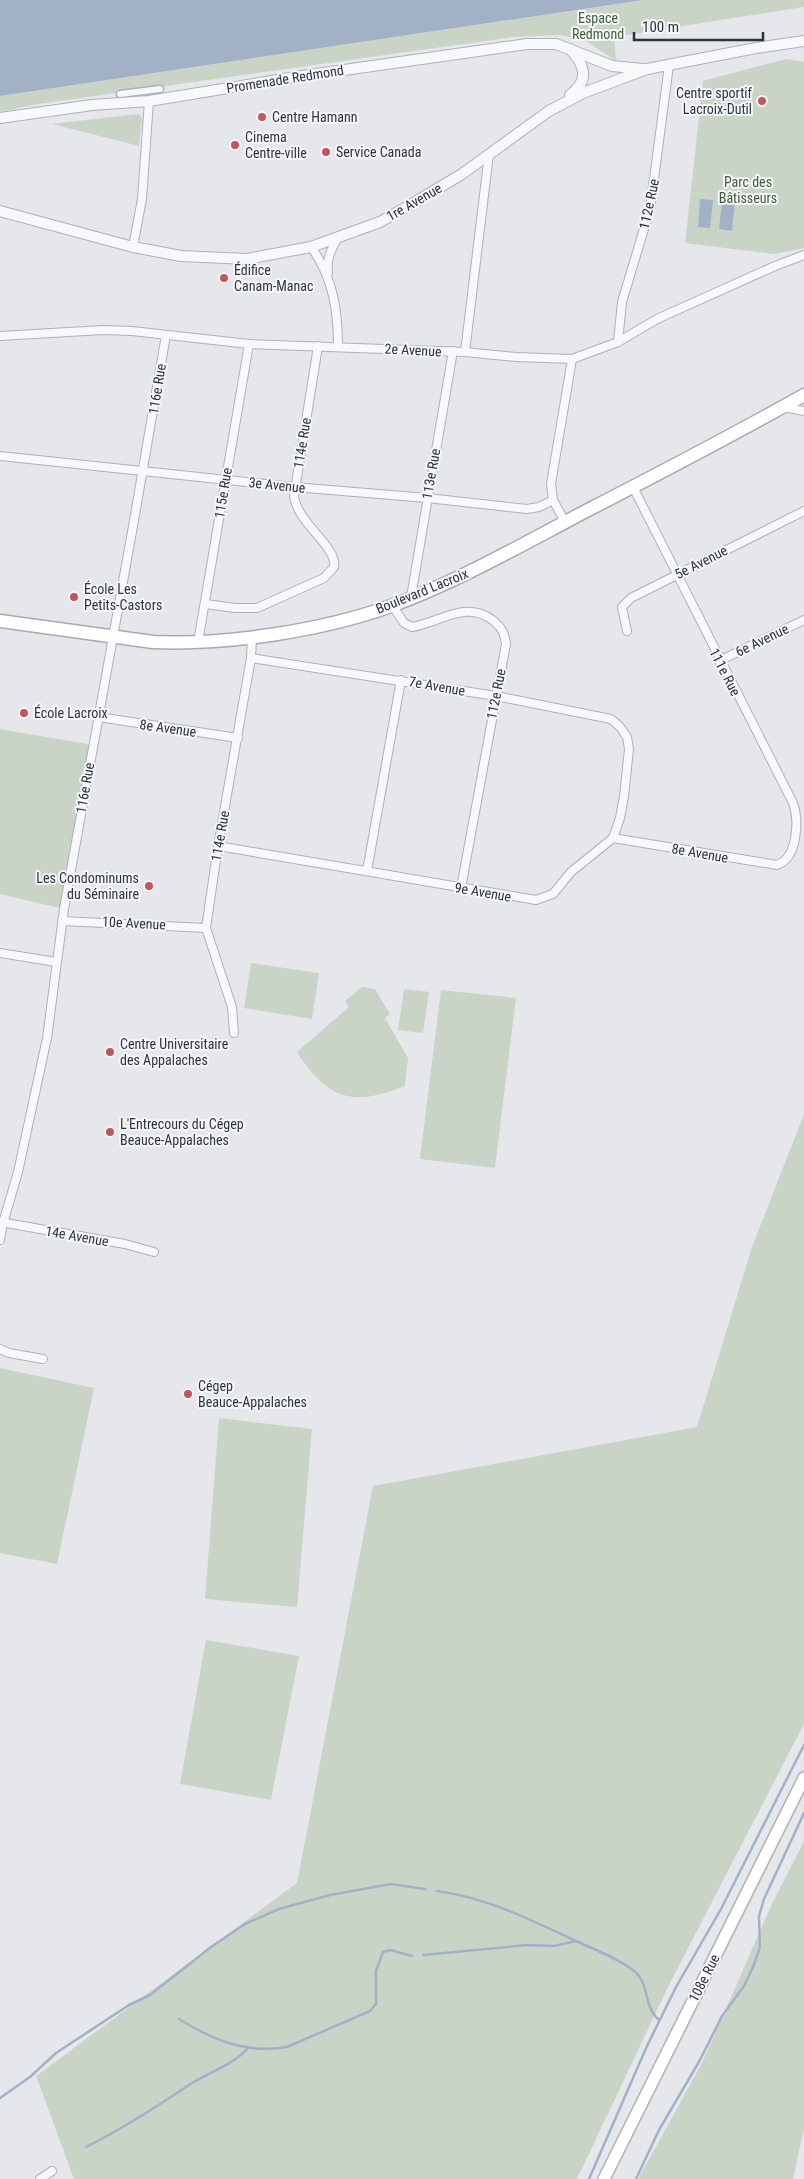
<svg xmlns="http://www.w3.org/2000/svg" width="804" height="2179" font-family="'Roboto Condensed',sans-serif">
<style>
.green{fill:#c9d4c7}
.water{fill:#a3b1c7}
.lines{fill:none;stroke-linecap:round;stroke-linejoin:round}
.stream{stroke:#a3b1c7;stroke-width:2.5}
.pedestrian-casing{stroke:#aeb1b8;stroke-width:9}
.minor-casing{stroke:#aeb1b8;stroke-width:10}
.tertiary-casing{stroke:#aeb1b8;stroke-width:12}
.secondary-casing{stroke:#aeb1b8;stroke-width:14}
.primary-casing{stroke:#a5aab6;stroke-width:15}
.pedestrian{stroke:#f7f8fa;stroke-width:6}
.minor{stroke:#f7f8fa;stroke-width:8}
.tertiary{stroke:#f7f8fa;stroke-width:10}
.secondary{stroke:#fff;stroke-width:11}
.primary{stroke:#fff;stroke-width:12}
.poi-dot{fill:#c3565b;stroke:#f4f6f8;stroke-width:2}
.labels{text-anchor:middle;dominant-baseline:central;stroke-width:4;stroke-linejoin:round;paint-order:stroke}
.park-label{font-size:14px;fill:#3f5d3c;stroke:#f4f6f8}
.street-label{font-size:14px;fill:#2e3342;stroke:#f4f6f8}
.poi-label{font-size:14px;fill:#2e3342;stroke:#f4f6f8;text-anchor:start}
</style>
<rect width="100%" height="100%" fill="#e5e7eb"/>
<!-- green -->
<g class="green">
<polygon points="643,0 804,0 804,7 614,37 616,61 586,41 560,35 513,37 38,104 0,112 0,96"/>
<polygon points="786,59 804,62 804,248 775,254 685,243 703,81"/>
<polygon points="139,114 142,118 139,146 52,124"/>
<polygon points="0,729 93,745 64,909 0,894"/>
<polygon points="251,963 319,973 312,1019 244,1008"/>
<path d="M362,987L375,989L390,1014L385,1018L408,1058L405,1086C353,1107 328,1100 297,1052L349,1007L345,1001Z"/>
<polygon points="404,989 429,992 423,1033 398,1030"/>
<polygon points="441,990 516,998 495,1168 420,1159"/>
<polygon points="804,1114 804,1724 668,1987 577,2179 74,2179 36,2076 297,1883 373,1486 697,1427 752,1247"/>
<polygon points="0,1368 94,1388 57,1564 0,1553"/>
<polygon points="219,1418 312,1429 297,1607 205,1599"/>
<polygon points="206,1640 299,1656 271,1800 180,1784"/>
<polygon points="804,1841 804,2129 793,2179 638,2179 702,2063 771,1906"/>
</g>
<!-- water -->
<g class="water">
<polygon points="0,0 643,0 0,96"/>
<polygon points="700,199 713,200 710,228 698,227"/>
<polygon points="722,201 735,202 732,231 719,229"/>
</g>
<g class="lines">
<!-- stream -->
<g class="stream">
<path d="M437,1891C488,1898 531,1920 576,1941C595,1950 618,1958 634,1971C650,1983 643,2007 659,2020"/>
<polyline points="423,1955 527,1945 554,1946 576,1941"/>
<path d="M179,2019C213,2040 246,2054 287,2047L370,2011L376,2004V1971L383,1952L390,1950L412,1956"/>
<polyline points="0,2098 30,2077 56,2053 129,2005 150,1995 211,1947 245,1924 279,1909 330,1895 391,1884 425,1889"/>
<path d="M86,2147C122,2129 158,2106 192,2083C208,2073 236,2063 248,2048"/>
<polyline points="589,2179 647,2046 676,1987 721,1909 804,1745"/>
<polyline points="636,2179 659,2130 700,2060 722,2016 744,1986 753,1967 760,1947 759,1916 764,1899 804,1813"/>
</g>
<defs>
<polyline id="pedestrian" points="120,94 160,89"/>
<g id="minor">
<polyline points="133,247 142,199 149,101"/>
<path d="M311,247C333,277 338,311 338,346"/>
<path d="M328,273C326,260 331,250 337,239"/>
<polyline points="0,336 103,330 132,331 249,344 465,352 516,357 572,359 618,342 657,319 775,266 804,255"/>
<polyline points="618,342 622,302 650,209 669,65"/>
<polyline points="465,352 489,154"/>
<polyline points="783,407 804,411"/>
<polyline points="0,456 294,487 427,498 527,509 539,507 553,500"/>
<polyline points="565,522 553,500 551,484 572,359"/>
<polyline points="411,597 453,351"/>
<path d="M206,604L235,608H257L324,578L334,567C338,547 297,523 294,496L318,346"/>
<path d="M392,605L404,623L412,627C442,622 466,599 494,621C502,628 505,634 506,644L461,888"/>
<polyline points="627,631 622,607 631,598 804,511"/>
<polyline points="198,642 249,344"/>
<polyline points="719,661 804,620"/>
<polyline points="98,717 238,738"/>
<path d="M613,838L777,865C798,858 799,820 793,803L633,487"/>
<polyline points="218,846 536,900 553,894 571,872 613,838 620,818 624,796 629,749 627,737 620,727 611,719 496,696 251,658"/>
<polyline points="367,871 401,680"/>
<polyline points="62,921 206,928"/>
<polyline points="0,953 56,962"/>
<polyline points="234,1033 232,1007 206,928 218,846 251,658 252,637"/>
<polyline points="0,1222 125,1244 154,1252"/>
<polyline points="0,1240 3,1223 18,1172 47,1038 64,909 135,515 166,335"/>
<polyline points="0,1349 9,1353 43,1359"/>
<polyline points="40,2179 52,2171"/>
</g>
<g id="tertiary">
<path d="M570,95C589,81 586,66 570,49"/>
<polyline points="0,118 92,105 149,101 302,76 527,44 556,44 612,66 643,69"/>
<polyline points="0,211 133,247 181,256 247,259 311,247 380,222 412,204 462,174 549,111 583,93 647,69 756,48 804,41"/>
</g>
<polyline id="secondary" points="604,2179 804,1778"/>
<path id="primary" d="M0,621L153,642C227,645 321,631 391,606C459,581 523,544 588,510C660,473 733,435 804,395"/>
</defs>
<!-- pedestrian casing -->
<use href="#pedestrian" class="pedestrian-casing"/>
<!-- minor casing -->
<use href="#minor" class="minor-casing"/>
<!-- tertiary casing -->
<use href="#tertiary" class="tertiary-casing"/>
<!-- secondary casing -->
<use href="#secondary" class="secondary-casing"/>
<!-- primary casing -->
<use href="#primary" class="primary-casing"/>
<!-- pedestrian -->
<use href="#pedestrian" class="pedestrian"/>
<!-- minor -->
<use href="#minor" class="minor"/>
<!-- tertiary -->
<use href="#tertiary" class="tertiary"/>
<!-- secondary -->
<use href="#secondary" class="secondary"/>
<!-- primary -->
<use href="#primary" class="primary"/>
</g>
<!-- markers -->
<g class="poi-dot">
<circle cx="762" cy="101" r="5"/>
<circle cx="262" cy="117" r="5"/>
<circle cx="235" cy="145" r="5"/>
<circle cx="326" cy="152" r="5"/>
<circle cx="224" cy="278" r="5"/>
<circle cx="74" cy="597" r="5"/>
<circle cx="24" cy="713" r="5"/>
<circle cx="149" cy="886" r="5"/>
<circle cx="110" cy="1052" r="5"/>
<circle cx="110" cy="1132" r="5"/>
<circle cx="188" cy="1394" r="5"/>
</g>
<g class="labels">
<!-- park labels -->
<g class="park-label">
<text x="598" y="18">Espace<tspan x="598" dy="16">Redmond</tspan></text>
<text x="748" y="182">Parc des<tspan x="748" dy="16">Bâtisseurs</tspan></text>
</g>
<!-- street labels -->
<g class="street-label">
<text transform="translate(285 79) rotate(-9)">Promenade Redmond</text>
<text transform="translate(414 202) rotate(-30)">1re Avenue</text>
<text transform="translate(649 204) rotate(-78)">112e Rue</text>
<text transform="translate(413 350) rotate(3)">2e Avenue</text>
<text transform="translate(157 389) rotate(-81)">116e Rue</text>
<text transform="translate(302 443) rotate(-81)">114e Rue</text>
<text transform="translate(431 474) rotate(-80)">113e Rue</text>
<text transform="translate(277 485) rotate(6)">3e Avenue</text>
<text transform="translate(223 493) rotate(-81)">115e Rue</text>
<text transform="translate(701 562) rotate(-27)">5e Avenue</text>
<text transform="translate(422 591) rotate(-22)">Boulevard Lacroix</text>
<text transform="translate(762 640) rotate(-26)">6e Avenue</text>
<text transform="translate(725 672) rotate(63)">111e Rue</text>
<text transform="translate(437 686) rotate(10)">7e Avenue</text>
<text transform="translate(496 694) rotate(-79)">112e Rue</text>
<text transform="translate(168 728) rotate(8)">8e Avenue</text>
<text transform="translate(85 788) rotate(-80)">116e Rue</text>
<text transform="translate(220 836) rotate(-80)">114e Rue</text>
<text transform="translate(700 853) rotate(10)">8e Avenue</text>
<text transform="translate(483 892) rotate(10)">9e Avenue</text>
<text transform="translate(134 923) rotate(3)">10e Avenue</text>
<text transform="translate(77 1236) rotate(10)">14e Avenue</text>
<text transform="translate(704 1978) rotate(-63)">108e Rue</text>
</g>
<!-- poi labels -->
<g class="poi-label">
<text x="752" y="93" text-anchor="end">Centre sportif<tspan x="752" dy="16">Lacroix-Dutil</tspan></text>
<text x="272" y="117">Centre Hamann</text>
<text x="245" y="137">Cinema<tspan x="245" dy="16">Centre-ville</tspan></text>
<text x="336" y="152">Service Canada</text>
<text x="234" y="270">Édifice<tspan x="234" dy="16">Canam-Manac</tspan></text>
<text x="84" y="589">École Les<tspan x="84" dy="16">Petits-Castors</tspan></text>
<text x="34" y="713">École Lacroix</text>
<text x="139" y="878" text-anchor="end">Les Condominums<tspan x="139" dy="16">du Séminaire</tspan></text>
<text x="120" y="1044">Centre Universitaire<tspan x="120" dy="16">des Appalaches</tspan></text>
<text x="120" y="1124">L'Entrecours du Cégep<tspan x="120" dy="16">Beauce-Appalaches</tspan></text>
<text x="198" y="1386">Cégep<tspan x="198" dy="16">Beauce-Appalaches</tspan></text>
</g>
</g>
<!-- scale -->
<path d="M634 32v8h129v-8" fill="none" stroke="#2e3342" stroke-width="2.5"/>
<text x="642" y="32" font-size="15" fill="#2e3342" stroke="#f4f6f8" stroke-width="4" paint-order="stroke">100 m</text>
</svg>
